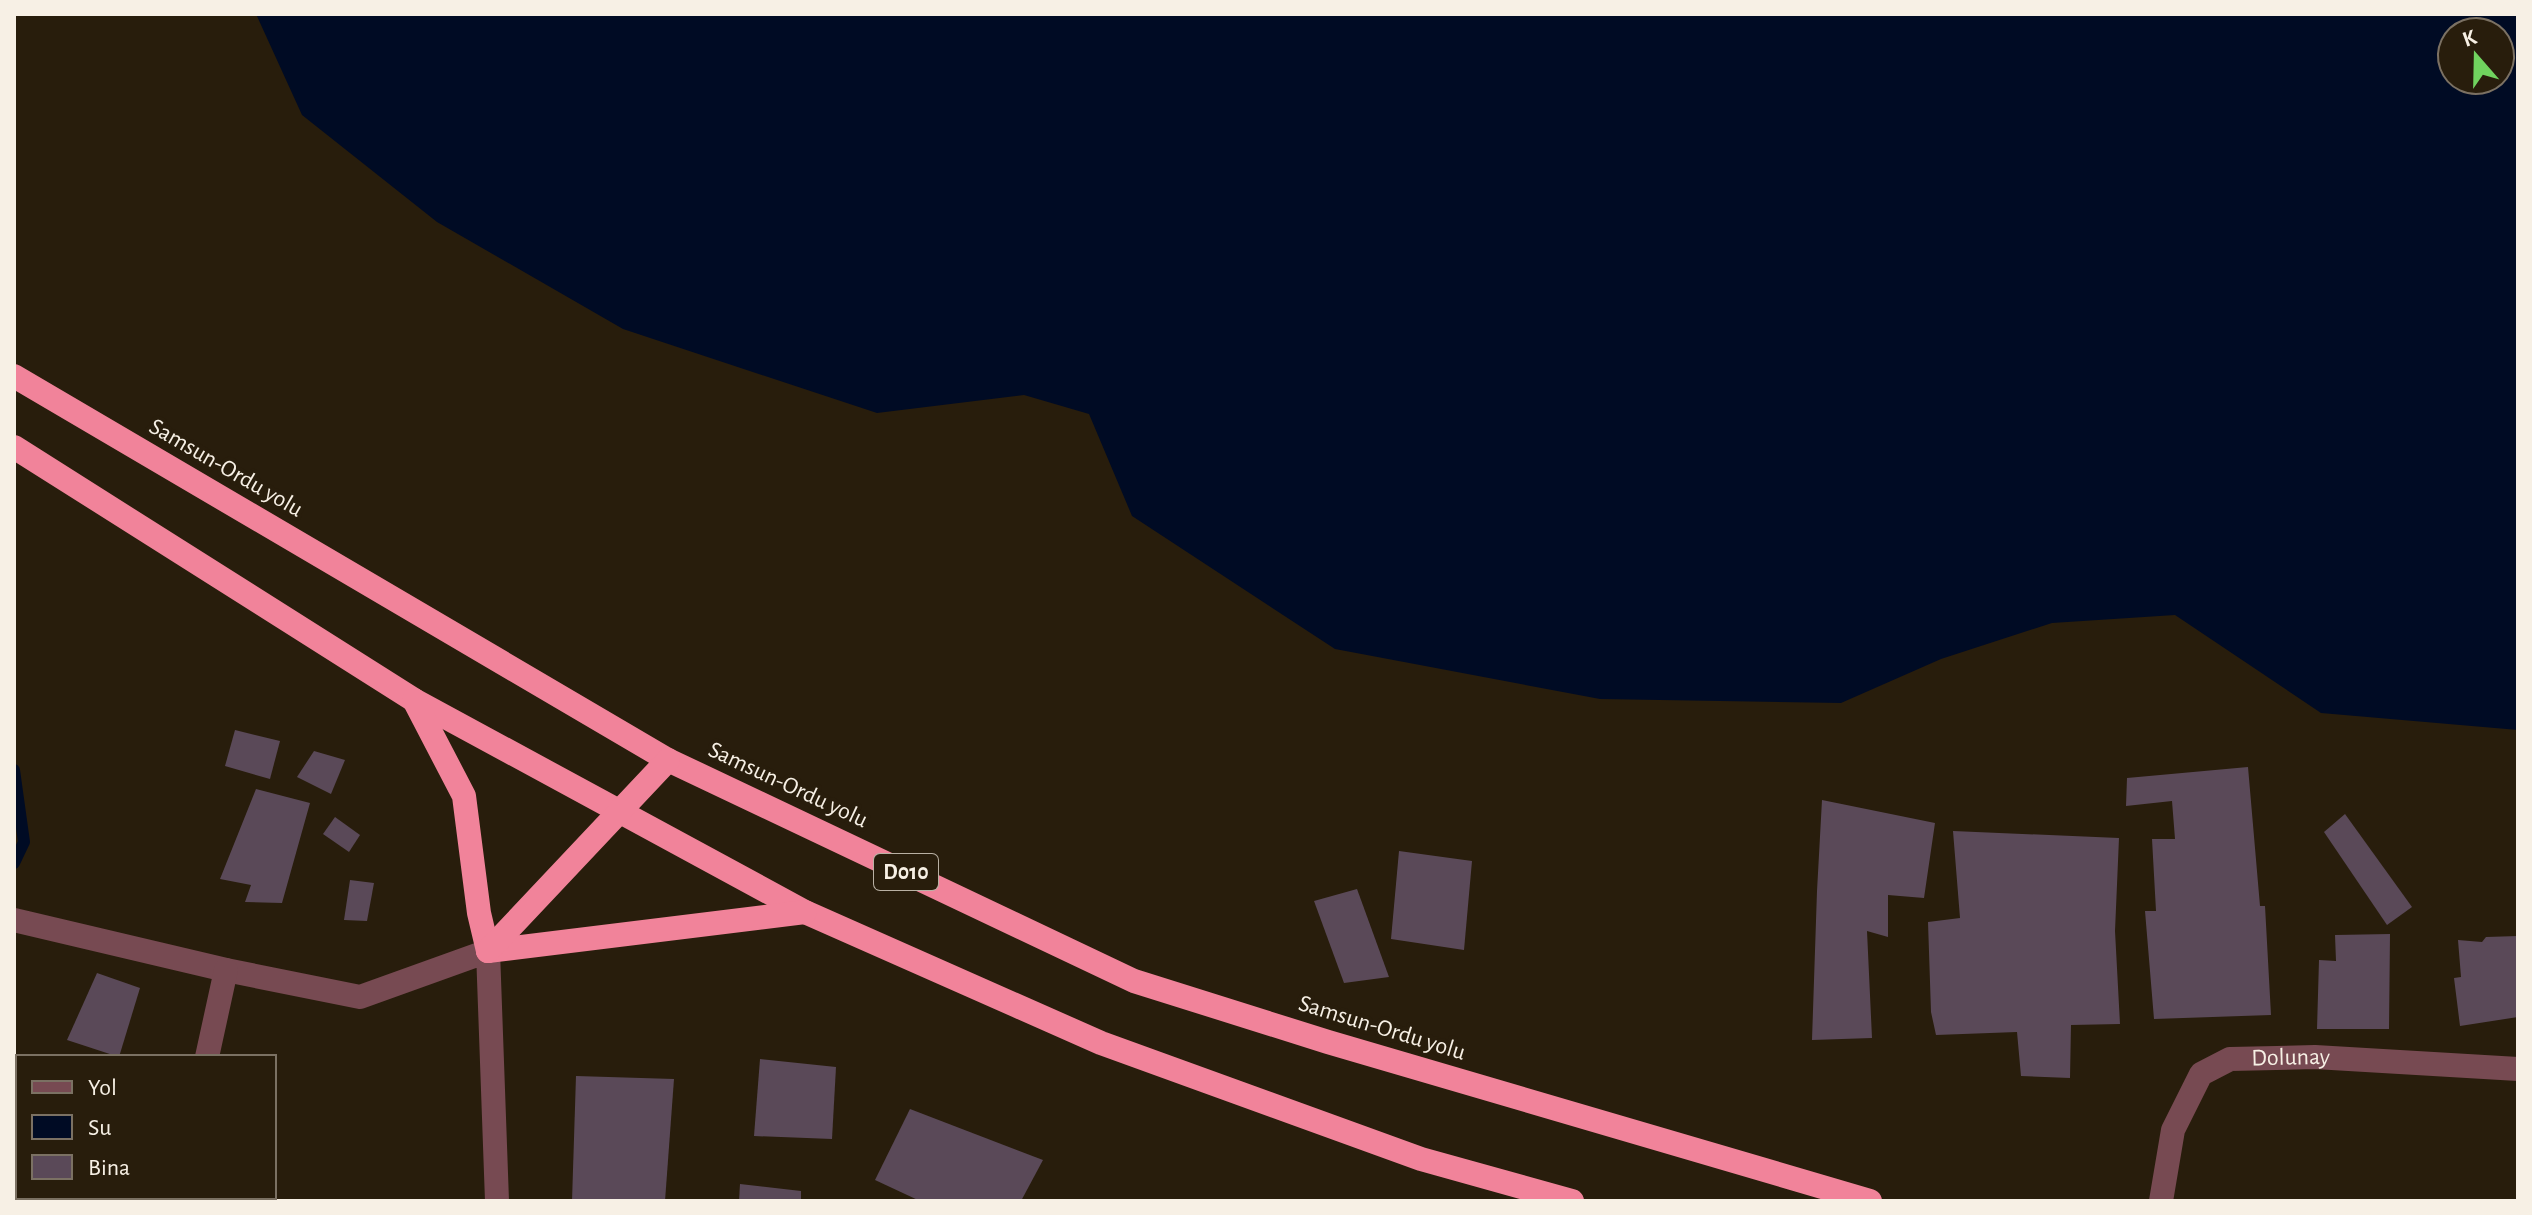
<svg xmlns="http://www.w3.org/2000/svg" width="2532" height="1215" font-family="'Alegreya Sans',sans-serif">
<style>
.water{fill:#000b24;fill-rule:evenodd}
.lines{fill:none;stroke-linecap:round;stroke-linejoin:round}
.stream{stroke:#000b24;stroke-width:12}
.building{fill:#5a4958}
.minor{stroke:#774a52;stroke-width:24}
.highway{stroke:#f1839a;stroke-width:24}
.labels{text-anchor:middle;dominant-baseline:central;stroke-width:8;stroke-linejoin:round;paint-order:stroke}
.shield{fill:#281d0c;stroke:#b9b1a4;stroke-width:2}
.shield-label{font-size:22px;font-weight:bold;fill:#f7f0e5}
.street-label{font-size:24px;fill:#f7f0e5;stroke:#281d0c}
</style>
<rect width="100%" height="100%" fill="#281d0c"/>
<!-- water -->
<path class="water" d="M256,14H2518V730L2321,713L2175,615L2052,623L1941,659L1841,703L1600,699L1335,649L1132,516L1089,414L1024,395L877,413L623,329L437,222L302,115ZM2452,32H2500V80H2452Z"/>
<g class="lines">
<!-- stream -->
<polyline class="stream" points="14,770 24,842 14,863"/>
</g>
<!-- building -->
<g class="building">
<polygon points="235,730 280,741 270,779 225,766"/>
<polygon points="314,751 345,760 331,794 297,777"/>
<polygon points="2248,767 2260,906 2265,906 2271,1015 2154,1019 2145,911 2156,911 2152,839 2175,839 2172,801 2126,806 2127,778"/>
<polygon points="256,789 310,803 282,903 245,902 251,885 220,879"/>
<polygon points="1822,800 1935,823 1924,898 1888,895 1888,937 1867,931 1872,1038 1812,1040 1817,891"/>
<polygon points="2345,814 2412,907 2387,925 2324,832"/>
<polygon points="335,817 360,835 349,852 323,834"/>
<polygon points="1953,831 2119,838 2115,931 2120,1024 2071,1025 2070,1078 2021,1076 2017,1032 1936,1035 1931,1012 1928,922 1960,918"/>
<polygon points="1399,851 1472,861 1464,950 1391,939"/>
<polygon points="350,880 374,883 367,921 344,920"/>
<polygon points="1357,889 1389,977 1344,983 1314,901"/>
<polygon points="2390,934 2389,1029 2317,1029 2319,960 2336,961 2335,935"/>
<polygon points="2518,936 2518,1017 2460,1026 2454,978 2461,977 2458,940 2482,942 2486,937"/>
<polygon points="97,973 140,988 119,1057 67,1040"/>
<polygon points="760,1059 836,1067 832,1139 754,1136"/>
<polygon points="576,1076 674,1079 665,1201 572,1201"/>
<polygon points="910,1109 1043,1160 1021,1201 920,1201 875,1180"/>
<polygon points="740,1184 801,1191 801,1201 739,1201"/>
</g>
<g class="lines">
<!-- minor -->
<g class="minor">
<polyline points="14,920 226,970 360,997 488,951 497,1201"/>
<polyline points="207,1057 226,970"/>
<polyline points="177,1201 177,1197"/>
<path id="s1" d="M2161,1201L2173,1130L2201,1074L2230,1059L2315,1057L2518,1069"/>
</g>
<!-- highway -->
<g class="highway">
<polyline points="14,376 668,760 1134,981 1328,1042 1870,1201"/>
<polyline points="14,447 414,700 805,912 1101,1043 1421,1159 1572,1201"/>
<polyline points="414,700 464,796 479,913 488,951"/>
<polyline points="488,951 805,912"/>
<polyline points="488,951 668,760"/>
</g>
</g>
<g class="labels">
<!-- shield labels -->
<rect class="shield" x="874" y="854" width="64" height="36" rx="6"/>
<g class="shield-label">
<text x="906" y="872">D010</text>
</g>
<!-- street labels -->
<g class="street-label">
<text transform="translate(226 468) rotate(30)">Samsun-Ordu yolu</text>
<text transform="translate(788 785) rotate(25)">Samsun-Ordu yolu</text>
<text transform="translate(1382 1028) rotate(17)">Samsun-Ordu yolu</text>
<text stroke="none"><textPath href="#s1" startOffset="228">Dolunay</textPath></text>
</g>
</g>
<!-- border -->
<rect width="2532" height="1215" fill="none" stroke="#f7f0e5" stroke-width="32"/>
<!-- legend -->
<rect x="16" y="1055" width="260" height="144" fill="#281d0c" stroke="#7b7163" stroke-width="2"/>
<rect x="32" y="1081" width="40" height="12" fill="#774a52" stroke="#7b7163" stroke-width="2"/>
<text x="88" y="1095" font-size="24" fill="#f7f0e5">Yol</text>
<rect x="32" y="1115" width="40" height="24" fill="#000b24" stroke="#7b7163" stroke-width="2"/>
<text x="88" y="1135" font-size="24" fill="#f7f0e5">Su</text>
<rect x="32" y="1155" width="40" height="24" fill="#5a4958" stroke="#7b7163" stroke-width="2"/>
<text x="88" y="1175" font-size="24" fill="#f7f0e5">Bina</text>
<!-- north arrow -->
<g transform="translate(2476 56) rotate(340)"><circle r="38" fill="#281d0c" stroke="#7b7163" stroke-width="2"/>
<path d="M0-6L14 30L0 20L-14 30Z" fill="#70d35f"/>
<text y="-12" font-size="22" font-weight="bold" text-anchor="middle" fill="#f7f0e5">K</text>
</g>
</svg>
